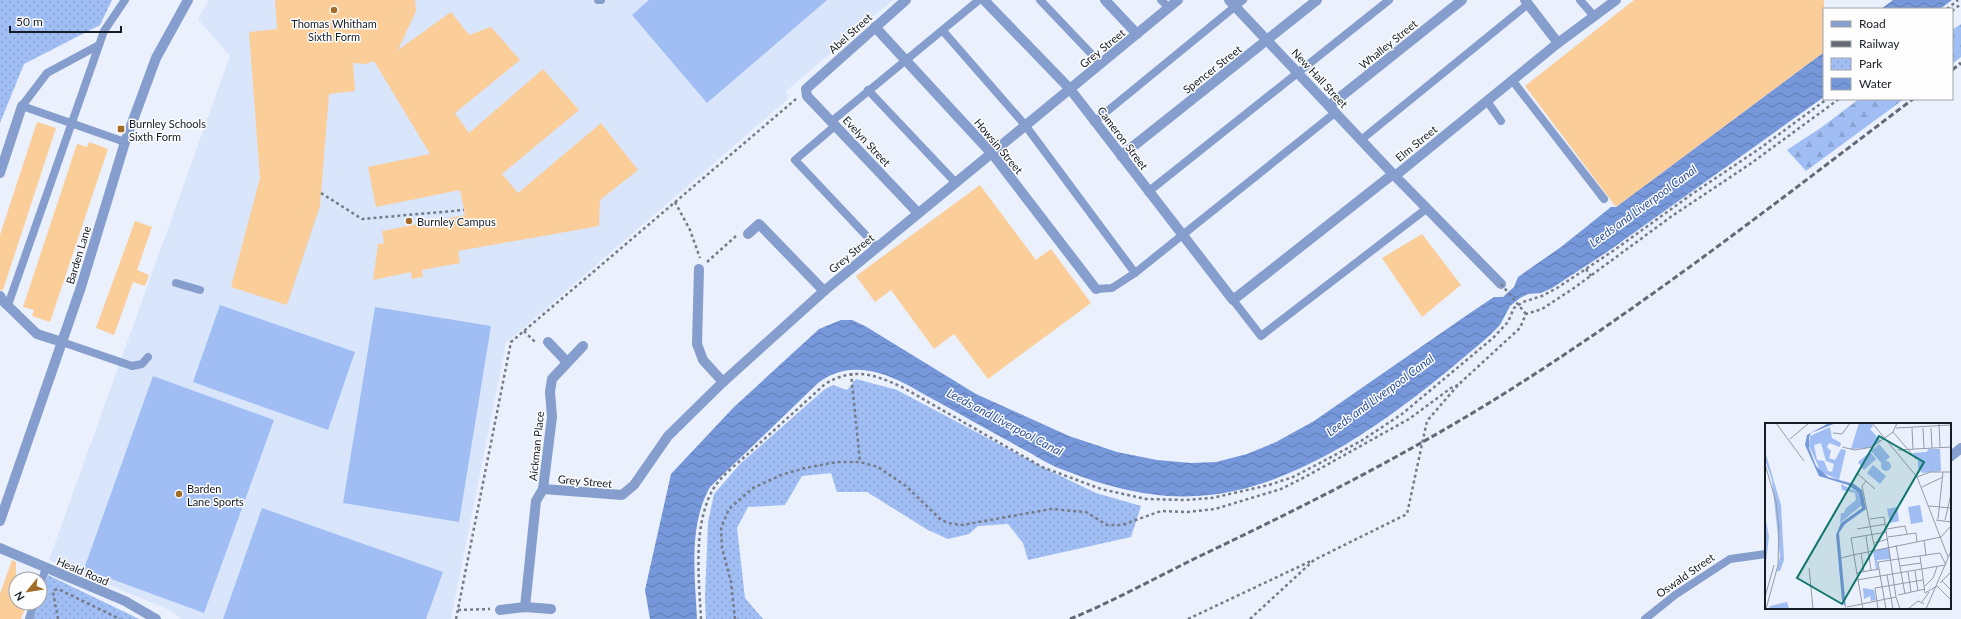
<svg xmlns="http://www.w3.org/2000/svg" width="1961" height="619" font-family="Lato,sans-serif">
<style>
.built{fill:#d9e5fb}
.forest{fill:url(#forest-firs)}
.park{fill:url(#park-dots)}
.pitch{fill:#a0bdf4}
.water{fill:url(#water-waves)}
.building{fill:#fbcd99}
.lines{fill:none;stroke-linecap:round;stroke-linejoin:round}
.path{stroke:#767c87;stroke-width:2.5;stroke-dasharray:3 3;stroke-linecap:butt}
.service{stroke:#869ece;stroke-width:8}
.pedestrian{stroke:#869ece;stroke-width:10}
.minor{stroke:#869ece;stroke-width:10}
.tertiary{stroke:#869ece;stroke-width:10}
.rail{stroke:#646a75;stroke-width:3;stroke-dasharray:6 3;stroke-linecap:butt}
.path-bridge{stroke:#767c87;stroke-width:2.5;stroke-dasharray:3 3;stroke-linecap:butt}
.poi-dot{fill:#a16c25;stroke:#fdfdfd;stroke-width:1.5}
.labels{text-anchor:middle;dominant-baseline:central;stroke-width:3;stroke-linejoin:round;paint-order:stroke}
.poi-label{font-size:11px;fill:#161c26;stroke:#fdfdfd;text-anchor:start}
.street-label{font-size:11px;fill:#161c26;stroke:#fdfdfd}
.water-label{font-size:12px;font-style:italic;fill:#294e9d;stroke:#fdfdfd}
.inset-road{fill:none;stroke:#959ba6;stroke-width:1}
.view{fill:#0f766e;fill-opacity:0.15;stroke:#0f766e;stroke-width:2}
.inset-edge{fill:none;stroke:#161c26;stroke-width:2}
</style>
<defs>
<pattern id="forest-firs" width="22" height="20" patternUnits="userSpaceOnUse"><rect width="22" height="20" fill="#a0bdf4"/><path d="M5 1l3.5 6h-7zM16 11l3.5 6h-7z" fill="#89a2d1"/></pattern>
<pattern id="park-dots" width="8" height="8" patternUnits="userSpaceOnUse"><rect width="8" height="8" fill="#a0bdf4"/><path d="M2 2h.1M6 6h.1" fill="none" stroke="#89a2d1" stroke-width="1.8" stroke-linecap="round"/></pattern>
<pattern id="water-waves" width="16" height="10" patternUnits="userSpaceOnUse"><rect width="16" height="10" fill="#7698da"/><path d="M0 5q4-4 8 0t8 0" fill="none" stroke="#607bb1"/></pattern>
</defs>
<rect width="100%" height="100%" fill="#eaf0fc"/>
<!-- built -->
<polygon class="built" points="209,0 893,0 786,91 788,99 506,343 451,619 182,619 172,611 49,560 230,56 198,19"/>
<!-- forest -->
<g class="forest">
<polygon points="1961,24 1961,57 1952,64 1952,30"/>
<polygon points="1859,99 1904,99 1806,171 1787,150 1822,127"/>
</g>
<!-- park -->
<g class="park">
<polygon points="0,0 112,0 100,25 24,64 0,123"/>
<polygon points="856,379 897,390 1042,467 1096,493 1141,506 1131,537 1028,560 1023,543 1008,524 978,526 969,534 948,539 928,530 867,492 837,492 831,473 802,476 785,505 748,507 737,528 745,598 763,619 706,619 705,598 708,522 714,494 740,464 825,389 833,385 847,390"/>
<polygon points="48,575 139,619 33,619"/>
</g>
<!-- pitch -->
<g class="pitch">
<polygon points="649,0 827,0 707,103 632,15"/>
<polygon points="220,305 355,352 328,430 193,382"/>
<polygon points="375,307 491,326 459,522 343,503"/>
<polygon points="153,376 274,420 204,613 84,569"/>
<polygon points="262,508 443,572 426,619 223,619"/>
</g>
<!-- water -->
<g class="water">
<polygon points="1893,0 1952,0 1940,9 1881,9"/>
<path d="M1824,52V97L1607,252L1552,288L1541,293L1528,294L1520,298L1510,306L1500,325L1489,336C1410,404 1305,490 1197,496C1151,499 1104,486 1061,469C1047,464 1035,455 1021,448C990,431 960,414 929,397C908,385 885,371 860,370C843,369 831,374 818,383L710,487C688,526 695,576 697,619H650L645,590L671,474L733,408L819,329L841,320H852L865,326L976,394L1069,436L1117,452L1157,460L1191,463L1216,462L1247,454L1276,442L1314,421L1470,313L1494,297H1503L1514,287L1518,277L1561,247L1611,207H1616Z"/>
</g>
<!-- building -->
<g class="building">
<polygon points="275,0 415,0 416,11 398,50 451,12 469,35 491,27 520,60 455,113 469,133 543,69 579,110 502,174 518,193 601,123 638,170 600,200 599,226 458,251 460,263 422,270 423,277 412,279 411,272 373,280 378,244 384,243 382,231 465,215 460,190 376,207 368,167 430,154 374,61 365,64 353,63 355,91 329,94 320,206 287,305 231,287 260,178 249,32 277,29"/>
<polygon points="1634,0 1824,0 1824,52 1616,207 1525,86"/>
<polygon points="37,122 56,128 3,290 0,290 0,235"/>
<polygon points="89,142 108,149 50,322 32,316 34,310 23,307 77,144 87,147"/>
<polygon points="980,185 1036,260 1051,249 1091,303 988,379 954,334 934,349 891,290 875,302 856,276"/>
<polygon points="135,221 152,227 137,270 149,275 145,286 133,282 114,335 96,328"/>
<polygon points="1422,234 1461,285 1422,317 1382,258"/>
<polygon points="12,560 16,562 16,603 27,603 21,619 0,619 0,594"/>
</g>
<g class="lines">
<!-- path -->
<g class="path">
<polyline points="1947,9 1958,0"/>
<polyline points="1952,11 1961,4"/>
<polyline points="321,193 362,219 464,210"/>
<polyline points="675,202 690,230 700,258"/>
<polyline points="707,262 736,236"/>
<polyline points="1586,269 1591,276"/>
<polyline points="524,331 536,343"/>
<polyline points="851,373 860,462"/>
<polyline points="458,610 490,609"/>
<polyline points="58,619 53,592 54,590 58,589 120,619"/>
<polyline points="456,619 511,342 796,99"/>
<path d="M701,619C699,579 693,530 711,493C719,477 736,465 749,453C774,430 800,407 825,384C854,367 873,374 902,387L1042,467L1101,489L1146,499L1185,500L1212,498L1269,485L1293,477L1318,464L1361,441L1402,414L1493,338L1508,322L1514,308L1523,302L1542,296L1557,288L1613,251L1692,194L1759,149L1827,99"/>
<polyline points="735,619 731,582 722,548 721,528 729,509 753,488 781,475 805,468 837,462 860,462 878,467 906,486 940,519 948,523 962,525 1051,509 1086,512 1107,525 1122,525 1161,511 1187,512 1215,509 1281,489 1305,477 1409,419 1451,388 1458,385"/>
<polyline points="1188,619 1311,561"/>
<polyline points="1250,619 1314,560 1407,514 1427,421 1458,385 1520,328 1526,314 1542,309 1574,288 1672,216 1750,164 1839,99"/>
</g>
<!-- service -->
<g class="service">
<polyline points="598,0 601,0"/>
<polyline points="1040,0 1101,64"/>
<polyline points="1161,0 1169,8"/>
<polyline points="1580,0 1594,16"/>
<polyline points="943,31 1025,125 1135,273"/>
<polyline points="99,45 47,73 22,106 125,142"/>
<polyline points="1512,80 1604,199"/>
<polyline points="868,90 956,183"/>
<polyline points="1487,101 1501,121"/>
<polyline points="832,121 979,0"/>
<polyline points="1094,122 1243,0"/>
<polyline points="836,125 795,160 877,247"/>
<polyline points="1361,140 1528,4"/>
<polyline points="1148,192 1389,0"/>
<polyline points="176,283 200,290"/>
<polyline points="1096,289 1112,288 1135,273 1336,112"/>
<polyline points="1233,300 1261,336 1426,209"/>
<polyline points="8,305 104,31 125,0"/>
<polyline points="62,342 132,366 142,364 148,357"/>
<polyline points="40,585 46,568"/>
<polyline points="29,619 34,603"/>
<polyline points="1645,619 1675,595 1730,559 1766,554"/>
</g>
<!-- pedestrian -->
<polyline class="pedestrian" points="37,334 62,342"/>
<!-- minor -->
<g class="minor">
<polyline points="906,0 806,89 807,96 918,213"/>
<polyline points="984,0 1070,89 1233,300 1393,174 1395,176 1558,43 1616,0"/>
<polyline points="1105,0 1137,34"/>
<polyline points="1229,0 1393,174"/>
<polyline points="1525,0 1558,43"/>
<polyline points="875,27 994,156 1096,289"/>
<polyline points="1329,106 1462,0"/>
<polyline points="1121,156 1317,0"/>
<polyline points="0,173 22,106"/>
<polyline points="1395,176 1501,284"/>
<polyline points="748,234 759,224 824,291"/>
<polyline points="699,269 697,344 703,360 723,382"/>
<polyline points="0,296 4,302 37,334"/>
<polyline points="548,342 567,362"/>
<polyline points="1950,457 1961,448"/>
<polyline points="543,489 622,495 634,485 668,436 723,382 824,291 1178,0"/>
<polyline points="0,548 125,601 156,619"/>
<polyline points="525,607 536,501 543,489 552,417 550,392 552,379 583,346"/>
<polyline points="500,610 525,607 551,609"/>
</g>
<!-- tertiary -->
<polyline class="tertiary" points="0,521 81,287 125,142 156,58 188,0"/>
<!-- rail -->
<g class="rail">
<polyline points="1952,70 1961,63"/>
<path d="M1070,619C1114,601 1157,577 1200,556C1307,505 1412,452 1513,388C1652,300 1782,198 1913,99"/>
</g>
<!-- path-bridge -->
<polyline class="path-bridge" points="1501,284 1526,314"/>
</g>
<!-- markers -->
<g class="poi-dot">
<circle cx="334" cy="10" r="4"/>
<rect x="117" y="125" width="8" height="8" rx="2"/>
<circle cx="409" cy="221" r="4"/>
<circle cx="179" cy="494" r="4"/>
</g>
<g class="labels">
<!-- poi labels -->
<g class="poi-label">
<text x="334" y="23" text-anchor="middle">Thomas Whitham<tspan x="334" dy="13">Sixth Form</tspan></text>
<text x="129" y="123">Burnley Schools<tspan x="129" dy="13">Sixth Form</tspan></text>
<text x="417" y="221">Burnley Campus</text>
<text x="187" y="488">Barden<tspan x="187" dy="13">Lane Sports</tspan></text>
</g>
<!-- street labels -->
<g class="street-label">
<text transform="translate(850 33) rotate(-42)">Abel Street</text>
<text transform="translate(1388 44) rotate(-39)">Whalley Street</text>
<text transform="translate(1102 48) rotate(-39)">Grey Street</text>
<text transform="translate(1212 69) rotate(-38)">Spencer Street</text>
<text transform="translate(1320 78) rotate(47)">New Hall Street</text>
<text transform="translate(1123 138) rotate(53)">Cameron Street</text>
<text transform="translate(867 141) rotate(47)">Evelyn Street</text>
<text transform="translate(1416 143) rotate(-39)">Elm Street</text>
<text transform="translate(999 146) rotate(50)">Howsin Street</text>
<text transform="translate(851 253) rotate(-39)">Grey Street</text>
<text transform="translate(78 255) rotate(-73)">Barden Lane</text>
<text transform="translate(536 446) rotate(-84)">Aickman Place</text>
<text transform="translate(585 481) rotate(5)">Grey Street</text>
<text transform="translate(83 571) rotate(23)">Heald Road</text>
<text transform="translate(1685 575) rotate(-35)">Oswald Street</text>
</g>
<!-- water labels -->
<g class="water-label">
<text transform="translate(1643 206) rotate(-36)">Leeds and Liverpool Canal</text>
<text transform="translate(1380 395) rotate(-36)">Leeds and Liverpool Canal</text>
<text transform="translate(1005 422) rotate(28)">Leeds and Liverpool Canal</text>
</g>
</g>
<!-- overview -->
<g transform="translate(1765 423)">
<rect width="186" height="186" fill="#eaf0fc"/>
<path d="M124,124L126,136L112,137L113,146H111L108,128ZM98,165L109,167L111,177L106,178L105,173L99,176Z" fill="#a0bdf4"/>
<path d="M65,4L67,15L76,20L75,24L64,20L62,24L66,28L64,35L70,37L76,26L81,27L74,57L56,49L44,23L45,13ZM56,20L61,38L69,41L67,49L63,48L59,38L52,37L49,22ZM0,28L16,82L19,137L15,148H12L15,133L7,57L0,37ZM0,93L4,113L0,149ZM22,179L24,185L4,186L5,183Z" fill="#a0bdf4" fill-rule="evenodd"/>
<path d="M94,0H106L108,3L105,6L116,18L105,25L86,26ZM163,26H175L176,48L157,50L153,45V38L147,30L162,29ZM76,61L94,70L97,82L75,100L76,90H79L81,85L91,77L90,70L77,67Z" fill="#a0bdf4"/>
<path d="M114,21L125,34L117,41L106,28ZM105,29L111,36L99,47L93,39ZM116 43a5 5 0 1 1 10 0a5 5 0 1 1-10 0ZM108,42L121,53L115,61L102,50ZM155,82L158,99L146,101L143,84ZM132,84L134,98L125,100L122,86Z" fill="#a0bdf4"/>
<path d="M64,0H71L46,10L44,14V25L51,43L63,54L89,61L97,67L101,86L80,101L74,110L81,186L77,177L71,112L76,100L97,85L94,70L83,62L54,53L40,22L42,12Z" fill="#7698da"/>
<path class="inset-road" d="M11,0L39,38M107,0L152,54L183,134M174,0L175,24M131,5L186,2M147,5L148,26M158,5L159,25M166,5L167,25M128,9L151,36M68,10L77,11L85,0M25,16L44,0M77,24L90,27L107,24L128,9L132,0M133,27L186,24M0,41L11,79L14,105L13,142L1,186M93,51L110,66M152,54L165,49H186M101,58L97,63L110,127M157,64L178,54M164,83L186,85M105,96L119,94L131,174M173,96L178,49M171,97L186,99M180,97L186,71M92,106L121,101M122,106L140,103L142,111M101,113L106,147M123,114L151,110L152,119M176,114L186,103M159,117L161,132M109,120L123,116M131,122L140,171M96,130L99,149M88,132L176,114M155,133L160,170L172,163L186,177M76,135L88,132M135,143L156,140M44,145L48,186M114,146L113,139L175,130L181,142M150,148L153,168M143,149L146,169M91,150L114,146L121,186M122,152L128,186M92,157L180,142M177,158L186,167M175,160L186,149M160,163L168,155L172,144M133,172L160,166M0,174L9,142M131,174L135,186M157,179L164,169M82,184L131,174M98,186L86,115L122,109M113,186L110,165L158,157M143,186L153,178L159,181M161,186L186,128"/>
<path class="view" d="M114,13L159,39L77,181L32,155Z"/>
<rect width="186" height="186" class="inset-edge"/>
</g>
<!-- legend -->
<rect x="1823" y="8" width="130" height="92" fill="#fdfdfd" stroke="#a1a3a7"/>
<rect x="1831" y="21" width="20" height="6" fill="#869ece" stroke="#a1a3a7"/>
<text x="1859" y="28" font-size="12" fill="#161c26">Road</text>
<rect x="1831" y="41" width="20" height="6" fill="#646a75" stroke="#a1a3a7"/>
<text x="1859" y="48" font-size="12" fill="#161c26">Railway</text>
<rect x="1831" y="58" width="20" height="12" fill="url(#park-dots)" stroke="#a1a3a7"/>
<text x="1859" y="68" font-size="12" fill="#161c26">Park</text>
<rect x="1831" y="78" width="20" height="12" fill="url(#water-waves)" stroke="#a1a3a7"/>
<text x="1859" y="88" font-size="12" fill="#161c26">Water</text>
<!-- north arrow -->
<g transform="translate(28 591) rotate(240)"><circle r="19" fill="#fdfdfd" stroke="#a1a3a7"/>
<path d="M0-3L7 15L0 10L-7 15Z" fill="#a16c25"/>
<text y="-6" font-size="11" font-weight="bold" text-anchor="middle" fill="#161c26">N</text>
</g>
<!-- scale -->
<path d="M10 26v6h111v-6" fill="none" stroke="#161c26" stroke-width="2"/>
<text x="16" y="26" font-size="12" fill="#161c26" stroke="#fdfdfd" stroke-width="3" paint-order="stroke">50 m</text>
</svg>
